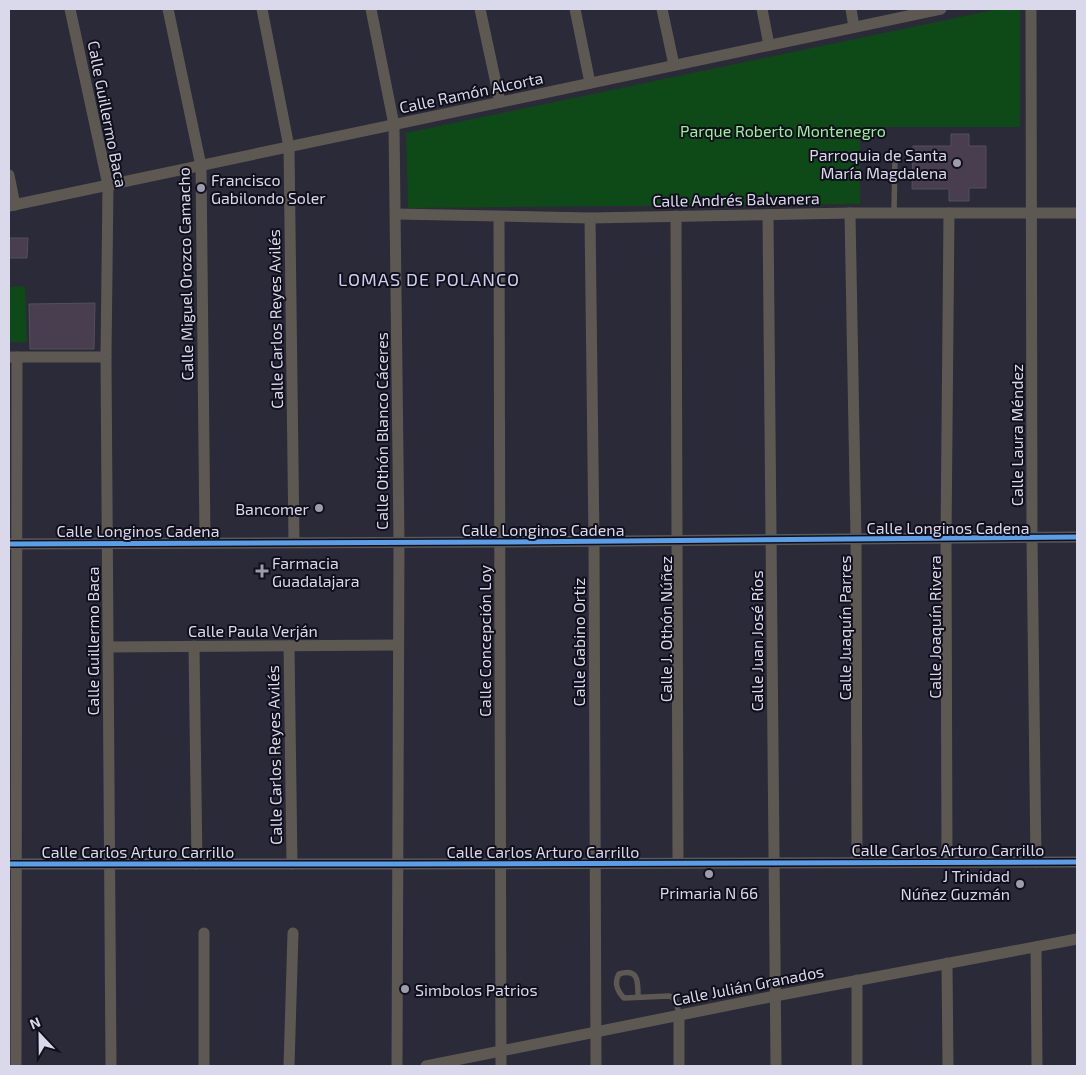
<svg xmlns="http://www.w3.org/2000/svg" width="1086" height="1075" font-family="'Exo 2',sans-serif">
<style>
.green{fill:#0d4a17}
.building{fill:#493e4f;stroke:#554f5a}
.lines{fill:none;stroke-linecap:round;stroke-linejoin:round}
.lane{stroke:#5e5853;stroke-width:5.5}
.street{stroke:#5e5853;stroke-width:11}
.cycleway-casing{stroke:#100f1b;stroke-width:8}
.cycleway{stroke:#5a9eea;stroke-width:5}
.poi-dot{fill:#9c9cac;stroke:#100f1b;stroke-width:2}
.labels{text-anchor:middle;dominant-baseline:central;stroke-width:4;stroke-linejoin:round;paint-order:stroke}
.street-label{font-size:16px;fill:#d9d9eb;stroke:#100f1b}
.park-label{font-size:16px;fill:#9af19b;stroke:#100f1b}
.poi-label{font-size:16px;fill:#d9d9eb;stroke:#100f1b;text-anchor:end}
.neighbourhood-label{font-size:18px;letter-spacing:1px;fill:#cdcdf0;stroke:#100f1b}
</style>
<rect width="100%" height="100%" fill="#2b2a38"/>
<!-- green -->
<g class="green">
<polygon points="998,9 1020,9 1020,127 860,127 860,204 408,208 406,133"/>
<polygon points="25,286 27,342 9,342 9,287"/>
</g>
<!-- building -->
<g class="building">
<polygon points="951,134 969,134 969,146 986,146 986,188 969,188 969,201 949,201 949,189 912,189 913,146 951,146"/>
<polygon points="9,238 28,238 27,258 9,258"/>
<polygon points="95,303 94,349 30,349 29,304"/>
</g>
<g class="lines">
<!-- lane -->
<g class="lane">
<polyline points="894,213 895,155"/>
<path d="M638,997C638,982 639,968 619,974C614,982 617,991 624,998L669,996C678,998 677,1007 679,1015"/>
</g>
<!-- street -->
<g class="street">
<polyline points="70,9 108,185 106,357 111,1066"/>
<polyline points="168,9 201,166 205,542"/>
<polyline points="262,9 289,147 294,542"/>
<polyline points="371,9 394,125 399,542 397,1066"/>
<polyline points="480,9 500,102"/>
<polyline points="575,9 590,83"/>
<polyline points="662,9 674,65"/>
<polyline points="762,9 769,45"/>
<polyline points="851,9 854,27"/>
<polyline points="1031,9 1032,539 1036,862"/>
<polyline points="9,175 15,205"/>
<polyline points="9,206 941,9"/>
<polyline points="850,213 856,540 857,862"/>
<polyline points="396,214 590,218 850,213 1077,213"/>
<polyline points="768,215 776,1066"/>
<polyline points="676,216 678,862"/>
<polyline points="499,217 501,1066"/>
<polyline points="590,218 594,541 596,1066"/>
<polyline points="9,357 106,357"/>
<polyline points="9,544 500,542 1077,537"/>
<polyline points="194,646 197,864"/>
<polyline points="289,646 292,864"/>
<polyline points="108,647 398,645"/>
<polyline points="947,862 946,539 949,213"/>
<polyline points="9,864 398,864 1077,862"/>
<polyline points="204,933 204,1066"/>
<polyline points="1036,947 1037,1066"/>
<polyline points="947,963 948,1066"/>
<polyline points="857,980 857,1066"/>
<polyline points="679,1015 679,1066"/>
<polyline points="16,1066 17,357"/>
<polyline points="289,1066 293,933"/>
<polyline points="426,1066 775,996 1077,939"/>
</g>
<defs>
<g id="cycleway">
<polyline points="9,544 500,542 1077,537"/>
<polyline points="9,864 398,864 1077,862"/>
</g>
</defs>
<!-- cycleway casing -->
<use href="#cycleway" class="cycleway-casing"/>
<!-- cycleway -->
<use href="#cycleway" class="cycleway"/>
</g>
<!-- markers -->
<g class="poi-dot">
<circle cx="957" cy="163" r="5"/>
<circle cx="201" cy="188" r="5"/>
<circle cx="319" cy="508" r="5"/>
<path d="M259.5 563.5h5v5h5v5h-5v5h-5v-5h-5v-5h5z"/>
<circle cx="709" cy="874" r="5"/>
<circle cx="1020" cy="884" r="5"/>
<circle cx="405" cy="989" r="5"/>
</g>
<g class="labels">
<!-- street labels -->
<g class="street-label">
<text transform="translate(471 92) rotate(-12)">Calle Ramón Alcorta</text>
<text transform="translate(108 114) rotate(79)">Calle Guillermo Baca</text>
<text transform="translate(736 199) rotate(-1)">Calle Andrés Balvanera</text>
<text transform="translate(185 274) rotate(-91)">Calle Miguel Orozco Camacho</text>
<text transform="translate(275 319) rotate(-91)">Calle Carlos Reyes Avilés</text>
<text transform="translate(381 431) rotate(-90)">Calle Othón Blanco Cáceres</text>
<text transform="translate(1016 435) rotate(-90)">Calle Laura Méndez</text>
<text x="948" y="527">Calle Longinos Cadena</text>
<text x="543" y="529">Calle Longinos Cadena</text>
<text x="138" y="530">Calle Longinos Cadena</text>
<text transform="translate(934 627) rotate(-90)">Calle Joaquín Rivera</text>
<text transform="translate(844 628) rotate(-90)">Calle Juaquín Parres</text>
<text transform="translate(665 629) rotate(-90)">Calle J. Othón Núñez</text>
<text x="253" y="630">Calle Paula Verján</text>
<text transform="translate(92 641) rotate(-90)">Calle Guillermo Baca</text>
<text transform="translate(484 641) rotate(-90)">Calle Concepción Loy</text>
<text transform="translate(756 641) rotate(-90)">Calle Juan José Ríos</text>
<text transform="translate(578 642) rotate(-90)">Calle Gabino Ortiz</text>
<text transform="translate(274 755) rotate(-91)">Calle Carlos Reyes Avilés</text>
<text x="948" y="849">Calle Carlos Arturo Carrillo</text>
<text x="138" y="851">Calle Carlos Arturo Carrillo</text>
<text x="543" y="851">Calle Carlos Arturo Carrillo</text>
<text transform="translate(748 985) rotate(-11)">Calle Julián Granados</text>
</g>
<!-- park labels -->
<g class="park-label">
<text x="783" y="130">Parque Roberto Montenegro</text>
</g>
<!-- poi labels -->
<g class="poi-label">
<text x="947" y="154">Parroquia de Santa<tspan x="947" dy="18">María Magdalena</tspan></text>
<text x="211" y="179" text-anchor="start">Francisco<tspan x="211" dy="18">Gabilondo Soler</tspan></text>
<text x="309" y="508">Bancomer</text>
<text x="272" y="562" text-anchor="start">Farmacia<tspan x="272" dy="18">Guadalajara</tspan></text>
<text x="1010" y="875">J Trinidad<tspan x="1010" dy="18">Núñez Guzmán</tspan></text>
<text x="709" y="892" text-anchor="middle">Primaria N 66</text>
<text x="415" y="989" text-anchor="start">Simbolos Patrios</text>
</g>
<!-- neighbourhood labels -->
<g class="neighbourhood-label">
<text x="429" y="279">LOMAS DE POLANCO</text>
</g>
</g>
<!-- border -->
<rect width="1086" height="1075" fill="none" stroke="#d9d9eb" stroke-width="20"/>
<!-- north arrow -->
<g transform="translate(40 1035) rotate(338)" stroke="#100f1b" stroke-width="4" paint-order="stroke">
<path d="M0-4L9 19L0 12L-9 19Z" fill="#d9d9eb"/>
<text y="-8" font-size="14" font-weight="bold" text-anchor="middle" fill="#d9d9eb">N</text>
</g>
</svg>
